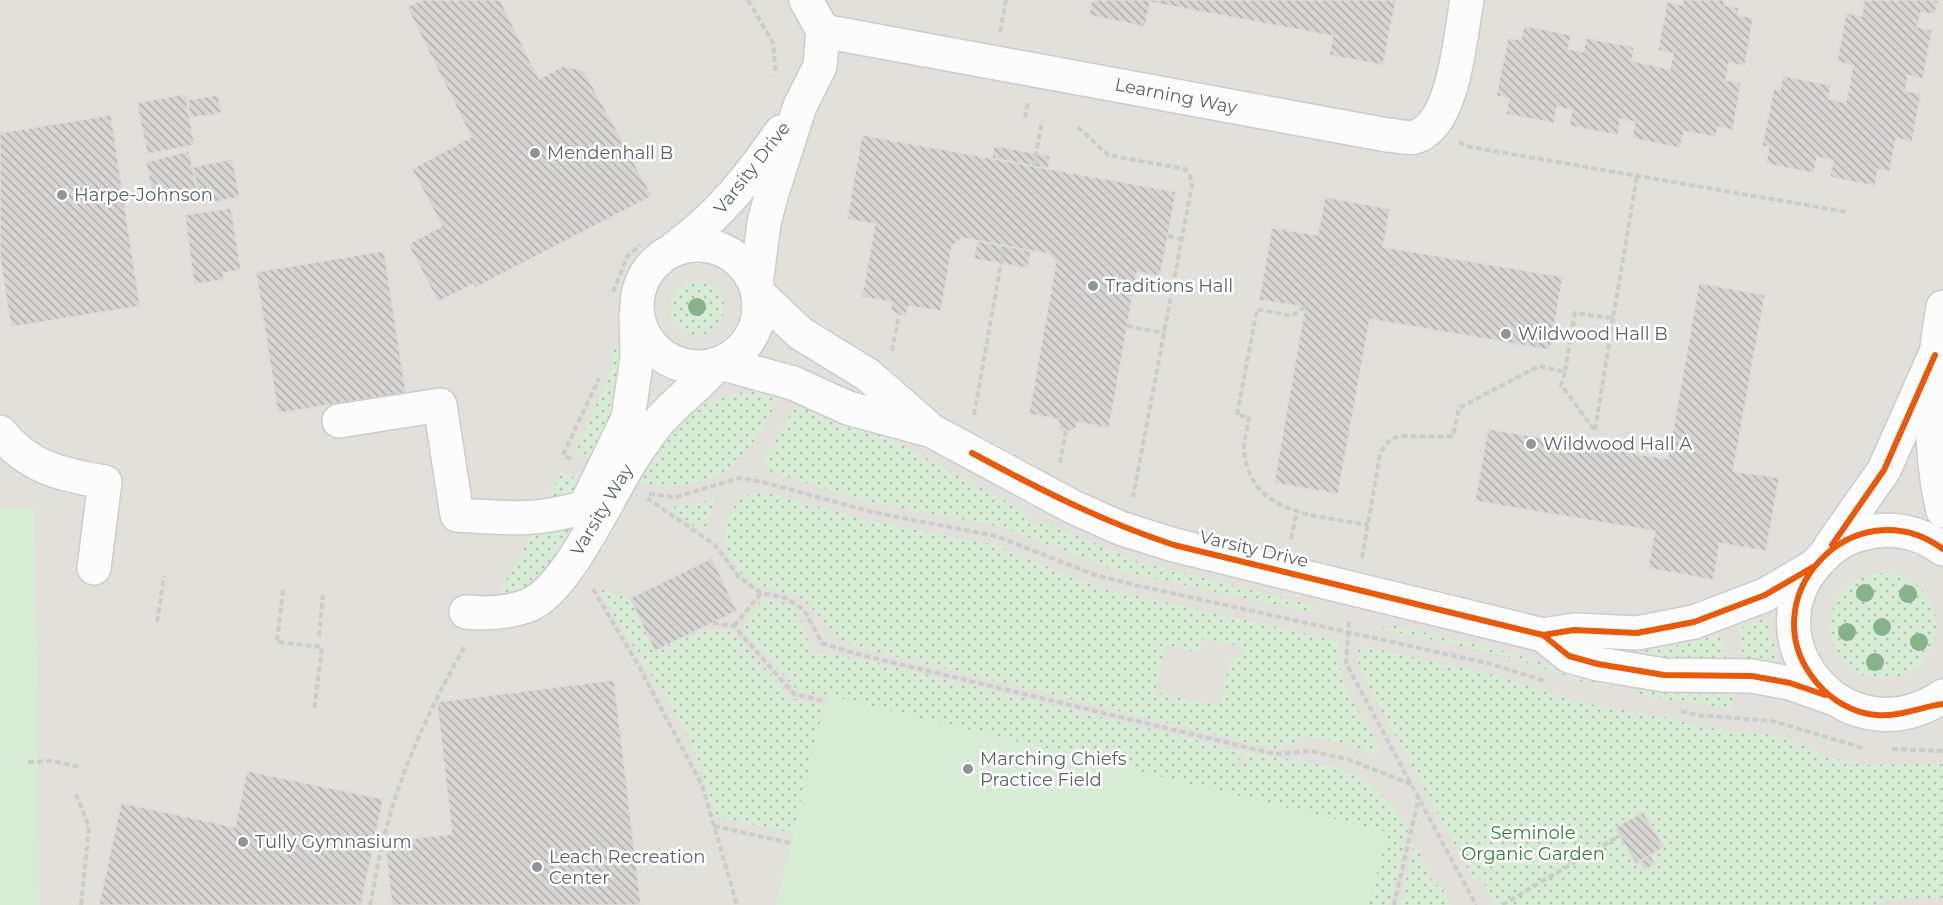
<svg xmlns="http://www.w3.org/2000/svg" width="1943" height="905" font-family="Montserrat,sans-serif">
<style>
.education{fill:#e2e0da}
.grass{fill:url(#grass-dots);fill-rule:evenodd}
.park{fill:#d8ebd6}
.building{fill:url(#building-back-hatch);stroke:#deddd9;stroke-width:1.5}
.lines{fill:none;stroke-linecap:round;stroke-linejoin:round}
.minor-casing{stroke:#cbcccc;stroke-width:36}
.path{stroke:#cacfcc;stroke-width:4;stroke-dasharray:6 3;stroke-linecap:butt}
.minor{stroke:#fdfcfc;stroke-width:33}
.cycleway-casing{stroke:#fff;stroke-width:10}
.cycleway{stroke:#e8590c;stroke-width:6}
.tree{fill:#88b388}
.poi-dot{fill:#919496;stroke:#fff;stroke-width:2}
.labels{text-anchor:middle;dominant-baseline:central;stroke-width:5;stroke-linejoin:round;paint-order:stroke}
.street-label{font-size:18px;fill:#5f6368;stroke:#fff}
.poi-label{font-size:18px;fill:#5f6368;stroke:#fff;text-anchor:start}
.park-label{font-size:18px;fill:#348238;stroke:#fff}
</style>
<defs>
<pattern id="grass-dots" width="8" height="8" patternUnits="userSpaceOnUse" patternTransform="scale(1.5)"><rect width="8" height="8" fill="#d8ebd6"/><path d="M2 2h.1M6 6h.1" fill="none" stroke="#b2c2b1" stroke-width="1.8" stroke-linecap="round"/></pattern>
<pattern id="building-back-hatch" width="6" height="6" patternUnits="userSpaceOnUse" patternTransform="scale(1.5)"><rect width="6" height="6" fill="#d6d5d3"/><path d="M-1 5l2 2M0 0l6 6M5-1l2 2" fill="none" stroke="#b1b0af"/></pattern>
</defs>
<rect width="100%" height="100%" fill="#efeeea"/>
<!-- education -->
<rect class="education" x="0" y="0" width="1943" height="905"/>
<!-- grass -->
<g class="grass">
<circle cx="697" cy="308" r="27"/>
<polygon points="616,344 622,344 620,397 597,459 576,450 606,384"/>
<path d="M752,391L778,395C773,418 746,455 726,470C702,487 659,492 633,478L636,473H646L643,459C671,421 705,396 752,391Z"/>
<polygon points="798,401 893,440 1024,511 1030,525 1047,523 1139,562 1315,606 1314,613 1115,570 1002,527 869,502 771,472 767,468 765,460"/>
<polygon points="561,471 585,483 581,493 545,505"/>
<path d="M753,492L772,494L871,521L992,544L1097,587L1340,641C1333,679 1361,713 1379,746L1374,755L1370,754L1344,743L1307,737L1278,750L852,646C827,633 825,619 806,603C795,593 780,594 768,589C741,580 724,559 725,531C726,512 737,500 753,492ZM1203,638L1242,647L1243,650L1242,654L1230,660L1219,706L1155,692L1166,645L1199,653Z"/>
<polygon points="717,499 705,533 668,508"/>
<polygon points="578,524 536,582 522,592 497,596 534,531"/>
<circle cx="1883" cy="626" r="53"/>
<polygon points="597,588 629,598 655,651 700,629 712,632 720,628 732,631 788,694 795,699 824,705 793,833 717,817 687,733"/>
<path d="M763,598L785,603L797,611L812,652L867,660L1241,751L1237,767L1242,769L1247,752L1339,768C1370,781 1392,799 1408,829L1390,905H1369L1387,832L797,690L745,633L742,627Z"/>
<polygon points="1760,619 1767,621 1778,659 1775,662 1743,659 1739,629"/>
<polygon points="1384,623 1512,653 1582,676 1615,683 1619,688 1581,681 1510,657 1383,629"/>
<path d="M1721,634L1726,660H1672L1626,653V650C1659,649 1689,644 1721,634Z"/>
<polygon points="1359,645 1487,673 1588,704 1669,718 1700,727 1783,736 1828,757 1866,765 1943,763 1943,898 1908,898 1874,905 1495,905 1481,877 1474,881 1361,672 1357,658"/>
<polygon points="1644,688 1680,693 1734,689 1732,709 1636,695"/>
<polygon points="1415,842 1434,886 1440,884 1451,905 1400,905"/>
</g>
<!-- park -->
<g class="park">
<polygon points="0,508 35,508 39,905 0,905"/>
<polygon points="827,695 1387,832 1369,905 776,905"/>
</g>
<!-- building -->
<g class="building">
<polygon points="421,0 500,0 539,79 563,66 584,71 652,196 475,288 473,284 438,302 408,244 442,226 412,169 471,137 407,7"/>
<polygon points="1092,0 1396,0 1383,65 1329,55 1333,36 1150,2 1145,27 1089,15"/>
<polygon points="1683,0 1725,0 1724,5 1739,8 1738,15 1753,18 1745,66 1729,63 1726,80 1741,83 1733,130 1718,127 1716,137 1684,131 1680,148 1632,138 1635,122 1620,119 1618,135 1569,126 1572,110 1557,107 1554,123 1506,114 1509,98 1496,96 1508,38 1521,40 1524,26 1571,35 1568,49 1583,52 1586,38 1634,47 1632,61 1670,69 1673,53 1658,50 1667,2 1682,5"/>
<polygon points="1859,0 1938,0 1935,14 1921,12 1917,27 1932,30 1923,79 1908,75 1905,91 1921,94 1912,142 1896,138 1890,171 1878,169 1875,186 1830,177 1833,160 1817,157 1814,173 1766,164 1769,147 1762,146 1774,88 1780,90 1783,76 1831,85 1828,99 1846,103 1853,65 1837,62 1846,13 1862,16 1864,1"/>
<polygon points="185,94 195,145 147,154 137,103"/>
<polygon points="218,95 221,113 190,118 187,100"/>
<polygon points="111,115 140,306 11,327 0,257 0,133"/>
<polygon points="862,135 1176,192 1160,276 1137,272 1109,428 1077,422 1076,428 1071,431 1060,429 1058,419 1029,414 1056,262 1049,254 962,238 952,246 941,311 909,306 905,316 899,315 891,310 892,302 862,297 875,224 847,219"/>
<polygon points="994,146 1050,156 1048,169 992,158"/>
<polygon points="189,151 198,195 155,205 146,162"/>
<polygon points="232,159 240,197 200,205 193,167"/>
<polygon points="1325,197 1390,209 1383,247 1563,277 1550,350 1370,319 1338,494 1274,483 1305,307 1259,300 1272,228 1318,235"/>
<polygon points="231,208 241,270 223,273 224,280 194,284 185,215"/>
<polygon points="977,241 1031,251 1028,268 974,259"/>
<polygon points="384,251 406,393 278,413 256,272"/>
<polygon points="1699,283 1765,295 1733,471 1779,478 1766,551 1720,543 1713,580 1648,568 1655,531 1475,501 1488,429 1668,459"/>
<polygon points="712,558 737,611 655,651 630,598"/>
<polygon points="614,680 641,905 392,905 385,842 452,834 437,702"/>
<polygon points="247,771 383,799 361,905 99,905 121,803 235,827"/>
<polygon points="1643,812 1664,847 1636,864 1615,828"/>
<polygon points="1650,855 1655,864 1645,870 1640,862"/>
</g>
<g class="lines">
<defs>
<g id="minor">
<polyline points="806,0 823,31"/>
<path d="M823,31L1387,135C1395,135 1407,139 1415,137C1455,125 1460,35 1467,0"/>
<circle cx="698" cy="306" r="61"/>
<path d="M674,249C723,212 746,181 781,132"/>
<polyline points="756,284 764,223 771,196 800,106 820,66 823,31"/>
<polyline points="759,294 800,333 868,375 932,431 1073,507 1120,528 1174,545 1543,635 1574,630 1637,633 1694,622 1765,595 1813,567"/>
<path d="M1943,307C1931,374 1927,444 1943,511"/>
<polyline points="724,364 793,383 848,408 925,429"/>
<path d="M339,421L440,405L457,515C508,518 535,522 585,507L628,418L637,357L636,315"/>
<path d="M0,432C28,468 63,475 105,482L94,568"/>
<polyline points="1830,547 1884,470 1935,355"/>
<path d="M1943,549C1918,531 1890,526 1861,534C1845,538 1830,548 1819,561C1745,639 1846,761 1943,696"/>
<path d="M466,612C487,614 509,613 529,605C569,588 610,491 636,453C644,441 653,427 663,417C680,399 699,385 715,366"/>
<polyline points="1543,635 1569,656 1598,664 1664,675 1752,676 1790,683 1832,698"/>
</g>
</defs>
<!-- minor casing -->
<use href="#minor" class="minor-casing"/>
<!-- path -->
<g class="path">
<polyline points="748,0 773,43 776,75"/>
<polyline points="1000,32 1006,0"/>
<polyline points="1025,118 1028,101"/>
<polyline points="1078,127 1108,155 1185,169 1190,176 1192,185 1133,497"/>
<polyline points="1459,142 1470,147 1847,212"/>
<polyline points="1034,166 1042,121"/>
<polyline points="1168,236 1182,239"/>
<polyline points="613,292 627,257 640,245"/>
<path d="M1305,307L1292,316L1257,309L1237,415L1249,417C1248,427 1244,439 1244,449C1249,516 1318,515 1368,525"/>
<polyline points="1127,326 1164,333"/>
<polyline points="892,351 899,315"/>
<polyline points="1565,372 1561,385 1595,431 1613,318"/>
<polyline points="974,415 1004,246"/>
<polyline points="571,459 563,455 599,378"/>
<polyline points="1060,463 1066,430"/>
<polyline points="649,494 676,497 740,478 763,482 872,512 996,536 1095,575 1131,584 1491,664 1545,681"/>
<polyline points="647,498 715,545 739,577 761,593 786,598 804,610 822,643 857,654 1275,754 1311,751 1347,759 1413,785"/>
<polyline points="1291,539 1297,511"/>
<path d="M1362,558L1380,454C1384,447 1388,440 1396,437C1402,435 1440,438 1453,436L1459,408L1539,366L1565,372L1575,313L1613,318L1637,176"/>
<polyline points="593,589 637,663 702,785 737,905"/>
<polyline points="283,590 277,642 322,647 314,711"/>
<polyline points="157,622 164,576"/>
<polyline points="1349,622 1346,663 1476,905"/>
<polyline points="713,623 734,626 794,694 825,701"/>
<polyline points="734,626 761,593"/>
<polyline points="319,636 323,595"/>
<polyline points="1681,711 1696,715 1773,721 1863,748"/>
<polyline points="1892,749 1943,751"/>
<polyline points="28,762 52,761 81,767"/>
<polyline points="76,794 89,827 81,905"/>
<polyline points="714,826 790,843"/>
<path d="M370,905C375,882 378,859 384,837C401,769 431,706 465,646"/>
<polyline points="1394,905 1419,797"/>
<polyline points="1502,905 1619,836"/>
</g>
<!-- minor -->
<use href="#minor" class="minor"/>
<defs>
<g id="cycleway">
<path d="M972,453C1039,489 1101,521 1174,545L1543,635L1574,630L1637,633L1694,622L1765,595L1813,567"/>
<polyline points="1832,545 1884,470 1935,355"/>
<path d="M1943,549C1854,484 1746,600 1817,683C1831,700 1853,713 1876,715C1900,717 1920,707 1943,704"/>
<polyline points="1543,635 1569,656 1598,664 1664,675 1752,676 1790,683 1825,695"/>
</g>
</defs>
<!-- cycleway casing -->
<use href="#cycleway" class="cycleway-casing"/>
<!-- cycleway -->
<use href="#cycleway" class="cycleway"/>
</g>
<!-- trees -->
<g class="tree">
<circle cx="697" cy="307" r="9"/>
<circle cx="1865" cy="593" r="9"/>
<circle cx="1908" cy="594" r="9"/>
<circle cx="1882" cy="627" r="9"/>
<circle cx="1847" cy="632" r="9"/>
<circle cx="1919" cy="642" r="9"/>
<circle cx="1875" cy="662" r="9"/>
</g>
<!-- markers -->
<g class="poi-dot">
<circle cx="535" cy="153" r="6"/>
<circle cx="62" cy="195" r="6"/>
<circle cx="1093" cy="286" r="6"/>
<circle cx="1506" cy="334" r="6"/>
<circle cx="1531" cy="444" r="6"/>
<circle cx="968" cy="769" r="6"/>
<circle cx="243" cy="842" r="6"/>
<circle cx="537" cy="867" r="6"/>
</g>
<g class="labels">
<!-- street labels -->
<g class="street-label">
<text transform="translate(1176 96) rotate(11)">Learning Way</text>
<text transform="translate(752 168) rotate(-52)">Varsity Drive</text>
<text transform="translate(602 510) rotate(-59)">Varsity Way</text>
<text transform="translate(1254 549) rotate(13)">Varsity Drive</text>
</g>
<!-- poi labels -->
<g class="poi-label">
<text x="547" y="153">Mendenhall B</text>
<text x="74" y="195">Harpe-Johnson</text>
<text x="1105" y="286">Traditions Hall</text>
<text x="1518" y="334">Wildwood Hall B</text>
<text x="1543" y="444">Wildwood Hall A</text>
<text x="980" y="759">Marching Chiefs<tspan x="980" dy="21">Practice Field</tspan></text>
<text x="255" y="842">Tully Gymnasium</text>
<text x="549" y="857">Leach Recreation<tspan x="549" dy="21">Center</tspan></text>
</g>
<!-- park labels -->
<g class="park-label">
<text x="1533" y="833">Seminole<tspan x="1533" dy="21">Organic Garden</tspan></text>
</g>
</g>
</svg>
